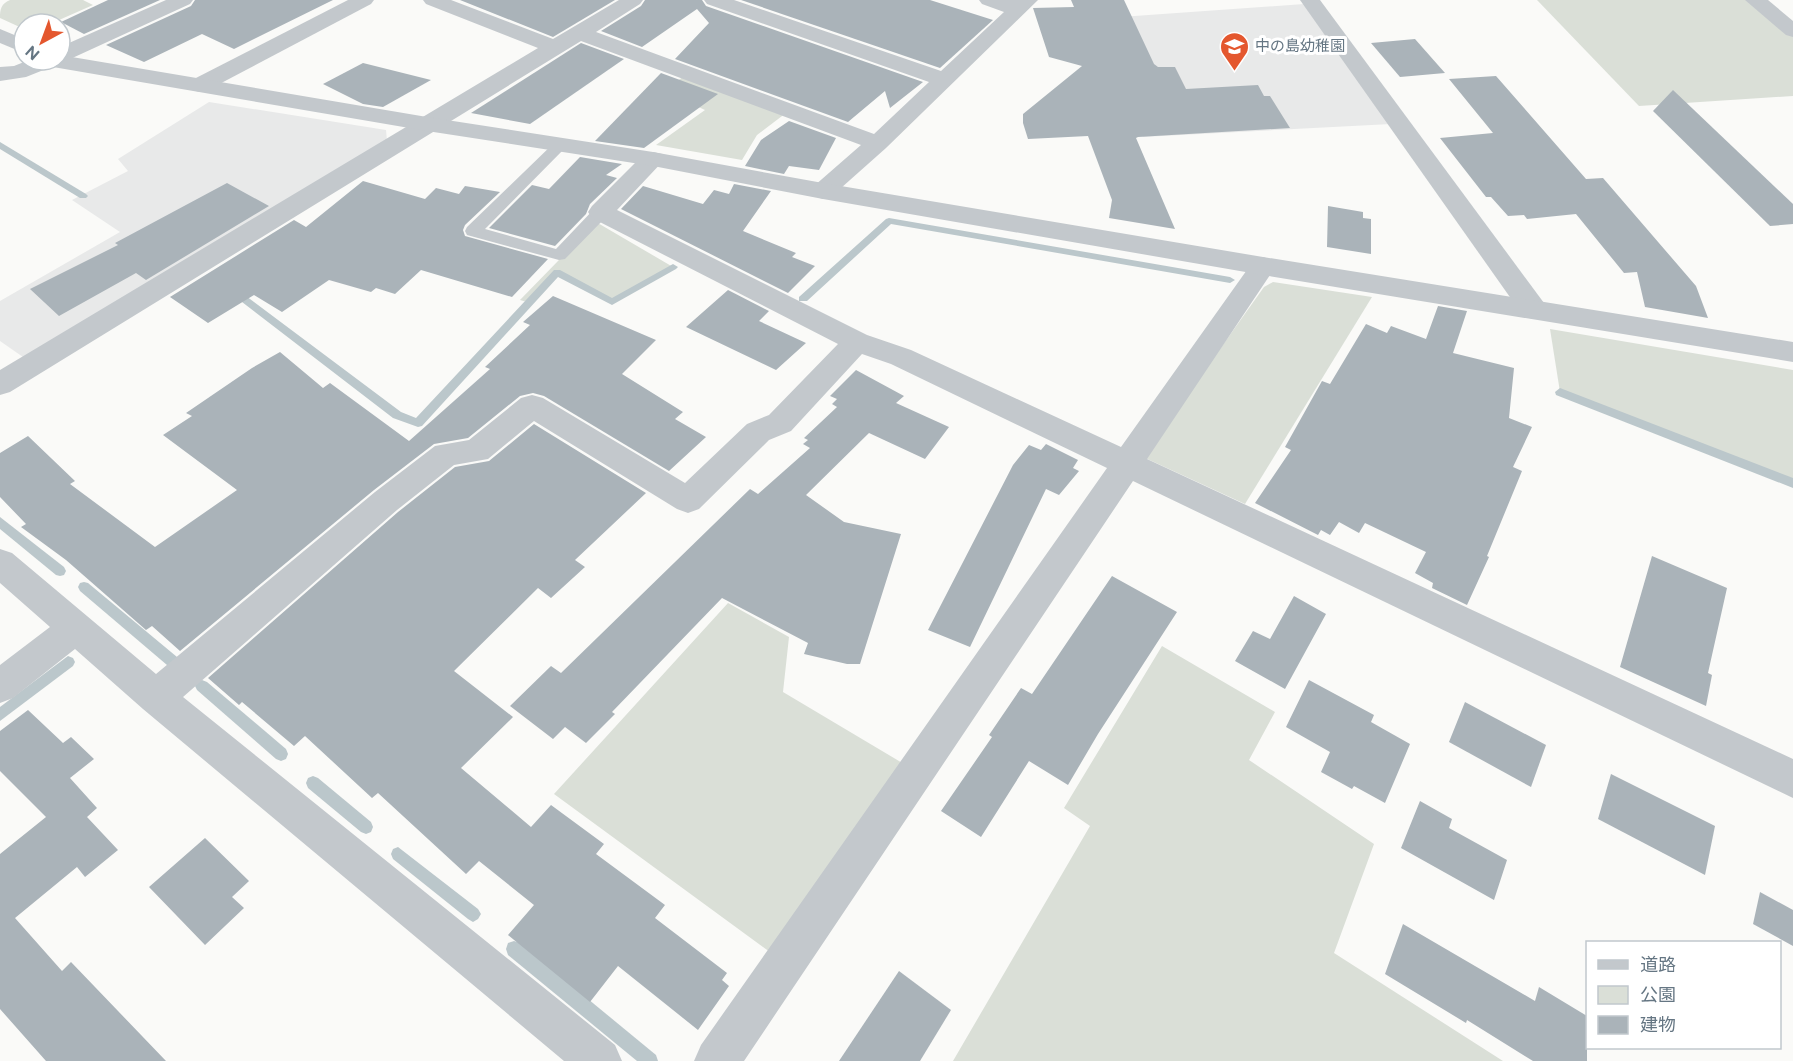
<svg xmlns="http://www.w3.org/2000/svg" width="1793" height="1061" font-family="Figtree,'Noto Sans JP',sans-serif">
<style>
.built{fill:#e8e9e9}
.green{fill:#dadfd7}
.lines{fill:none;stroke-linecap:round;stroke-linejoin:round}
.stream{fill:#bbc7cb;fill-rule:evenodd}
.building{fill:#aab3b9}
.service{fill:#c3c8cc;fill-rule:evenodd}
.minor{fill:#c3c8cc;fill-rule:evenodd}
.tertiary{fill:#c3c8cc;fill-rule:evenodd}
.labels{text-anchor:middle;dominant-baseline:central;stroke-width:6;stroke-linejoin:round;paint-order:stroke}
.far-poi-label{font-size:15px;fill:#657683;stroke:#fff;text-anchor:start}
</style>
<rect width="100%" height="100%" fill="#fafaf8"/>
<!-- built -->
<g class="built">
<polygon points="1304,4 1391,124 1143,137 1092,19"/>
<polygon points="209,102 386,130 387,141 23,357 0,341 0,301 120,232 72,200 128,171 118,159"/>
</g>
<!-- green -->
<g class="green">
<path d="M10,0H83L93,5L50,24H24V29L0,18C0,9 1,4 10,0Z"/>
<polygon points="1537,0 1750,0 1793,34 1793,96 1639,106"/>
<polygon points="684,76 786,113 757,135 742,160 656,145 705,110 664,91"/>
<polygon points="596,222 673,267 612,302 557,272 530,303 520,300"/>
<polygon points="1273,282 1372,297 1245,504 1143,457 1264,287"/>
<polygon points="1550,329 1793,370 1793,483 1560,392"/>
<polygon points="728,603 789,637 783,692 904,764 774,955 554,794"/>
<polygon points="1162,646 1275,712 1249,760 1374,844 1334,953 1503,1061 953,1061 1090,826 1064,808"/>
</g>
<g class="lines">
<!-- stream -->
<g class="stream">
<polygon points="0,142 86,194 88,196 86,198 80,198 0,149"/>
<polygon points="889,218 1230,277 1235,280 1230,283 891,224 807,301 799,301 799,297 886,219"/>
<polygon points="673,264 678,267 676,269 612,305 558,277 422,426 418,427 393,418 229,292 230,290 238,290 401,412 416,418 554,270 560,270 612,298"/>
<polygon points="1560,388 1793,478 1793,488 1556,395 1555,392"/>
<polygon points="0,517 64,567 66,571 64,575 60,576 56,575 0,529"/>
<polygon points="84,582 88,583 177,657 179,661 177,665 172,667 167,665 80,591 78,587 80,583"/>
<polygon points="68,656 73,658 75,662 73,666 0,721 0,707"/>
<polygon points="202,680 207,682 286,749 288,754 286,759 281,761 276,759 197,690 195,686 197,682"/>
<polygon points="313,776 318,778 371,822 373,827 371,832 366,834 361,832 308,788 306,783 308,778"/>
<polygon points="398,847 478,909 481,914 478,919 473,922 468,919 393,859 391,854 393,849"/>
<polygon points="514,941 520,943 656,1055 658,1061 637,1061 508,955 506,949 508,943"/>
</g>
</g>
<!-- building -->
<g class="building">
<polygon points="108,0 160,0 84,34 61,22"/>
<polygon points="195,0 333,0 234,49 202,34 144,62 106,45 191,6"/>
<polygon points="460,0 615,0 553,37"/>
<polygon points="645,0 702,0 706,6 923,82 890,108 885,91 848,122 675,59 709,23 697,9 642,47 601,31 641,6"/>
<polygon points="741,0 930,0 993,20 940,68"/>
<polygon points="1071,0 1124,0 1154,64 1158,67 1175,67 1186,89 1258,85 1264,96 1270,96 1290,128 1138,137 1136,138 1175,229 1109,218 1112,200 1088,136 1028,139 1023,123 1023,114 1082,66 1049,57 1033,8 1074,7"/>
<polygon points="1415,39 1445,73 1400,77 1371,43"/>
<polygon points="581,43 624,59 530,124 471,113"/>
<polygon points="363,63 431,80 383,107 363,104 323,84"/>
<polygon points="661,73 718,94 644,148 595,141"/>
<polygon points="1496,76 1586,179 1603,178 1696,286 1708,318 1645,307 1637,272 1624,273 1576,214 1527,219 1524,215 1508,216 1491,197 1486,197 1440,138 1493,133 1449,79"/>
<polygon points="1673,90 1793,204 1793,224 1770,226 1653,111"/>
<polygon points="789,121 836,138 819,170 789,166 784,174 745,166 761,140"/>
<polygon points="580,157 622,164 606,175 617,178 590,204 586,214 555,246 489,228 532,185 549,189"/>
<polygon points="363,181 425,199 436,188 459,194 465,186 500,192 465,225 463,230 465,236 548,259 512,297 421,270 395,294 376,288 371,292 329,280 282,312 254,295 208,323 170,297 294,220 306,227"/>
<polygon points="227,183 269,206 146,280 136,273 59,316 30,289 118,245 115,243"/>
<polygon points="734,184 771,191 743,231 796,253 792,257 815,266 788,293 621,209 643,186 703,204 714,190 729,194"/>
<polygon points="1328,206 1363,212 1363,218 1371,219 1371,254 1327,247"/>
<polygon points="728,290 769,311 759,321 806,343 776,370 686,327"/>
<polygon points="553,296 656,340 622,374 683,412 675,419 706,437 669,471 544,396 533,393 520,396 468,438 434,444 374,490 180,651 152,626 146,630 66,560 21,527 26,524 0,497 0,453 28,436 75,481 70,484 155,547 237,490 163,435 192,416 186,413 252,368 280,352 323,388 330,383 409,441 490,369 485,367 530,325 523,322"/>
<polygon points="1438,306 1467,311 1453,353 1514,368 1509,418 1532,427 1513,467 1522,471 1487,556 1489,557 1467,605 1432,588 1433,583 1415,573 1426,552 1365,523 1359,533 1339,522 1330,535 1321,530 1318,535 1255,503 1291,450 1285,447 1322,381 1330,384 1366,324 1387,333 1391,326 1426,339"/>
<polygon points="856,370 904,396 896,403 949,427 925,459 869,433 806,495 844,522 901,534 860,664 847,664 804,654 808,643 722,598 612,712 615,714 586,743 565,727 553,739 510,706 551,666 561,673 750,489 758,494 810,448 803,444 808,440 804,438 837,407 832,404 837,399 830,396"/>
<polygon points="534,424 646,493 575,560 585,567 551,598 538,588 454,671 513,717 461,768 531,827 551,805 604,844 596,854 665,905 655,918 727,973 722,980 729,986 698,1030 618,966 590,1002 508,935 534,905 479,861 466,874 378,793 372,798 305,736 294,746 242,702 239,705 208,678 398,512 455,467 489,461"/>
<polygon points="1046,444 1078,460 1073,468 1079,471 1059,495 1046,489 970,647 928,630 1013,465 1029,445 1041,450"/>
<polygon points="1652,556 1727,588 1708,673 1712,675 1706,706 1620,667"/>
<polygon points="1112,576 1177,612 1098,734 1068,785 1029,761 981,837 941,811 992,737 989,735 1021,688 1032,694"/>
<polygon points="1294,596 1326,614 1285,689 1235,661 1253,631 1270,639"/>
<polygon points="1309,680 1374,715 1371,722 1410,744 1385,803 1354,786 1352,789 1321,772 1330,752 1286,727"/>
<polygon points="1465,702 1546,745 1531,787 1449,742"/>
<polygon points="28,710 63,743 71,737 94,759 70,778 97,808 87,817 118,850 85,877 77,867 15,918 62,971 71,962 166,1061 46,1061 0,1009 0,854 46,817 0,771 0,731"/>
<polygon points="1611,774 1715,826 1705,875 1598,819"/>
<polygon points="1420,801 1452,819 1449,828 1507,860 1494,900 1401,848"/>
<polygon points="205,838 249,881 232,897 244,908 205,945 149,887"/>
<polygon points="1760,892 1793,910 1793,946 1753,924"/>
<polygon points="1403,924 1535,1001 1539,987 1587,1016 1587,1061 1533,1061 1467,1020 1466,1023 1385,974"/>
<polygon points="899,971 951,1010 920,1061 839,1061"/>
</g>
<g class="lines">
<!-- service -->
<polygon class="service" points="561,139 566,141 569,144 566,147 485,229 556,249 595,208 607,208 609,212 607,216 565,259 559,260 467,235 465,231 467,227 556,141"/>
<!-- minor -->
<g class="minor">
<polygon points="166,0 193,0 190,4 68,60 58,61 56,65 26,77 0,81 0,67 14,66 29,60 60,60 60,47"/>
<polygon points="348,0 374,0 371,4 208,90 200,92 192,90 189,85 192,80"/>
<polygon points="423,0 451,0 553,39 619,0 643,0 640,4 596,32 874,134 929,82 707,4 704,0 734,0 941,71 1004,12 982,4 979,0 1038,0 886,148 832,196 823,199 814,196 811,191 814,186 861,145 581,41 10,392 0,395 0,370 538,48 426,4"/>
<polygon points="1300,0 1320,0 1544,303 1548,310 1544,317 1534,319 1524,317"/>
<polygon points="1745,0 1768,0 1793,21 1793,37 1786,35"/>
<polygon points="653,152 662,154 665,159 617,210 867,335 911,350 1121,447 1254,260 1263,257 1272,260 1276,266 1147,459 1793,759 1793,798 1133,481 744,1061 694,1061 701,1045 1107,468 891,364 862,354 791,431 769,440 699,509 688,513 677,509 534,421 488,459 454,465 397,510 183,697 615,1045 622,1061 564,1061 143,709 75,649 13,698 0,703 0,665 50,627 0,583 0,549 12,553 156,674 375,492 435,446 469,440 521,398 532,395 543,398 685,483 747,424 769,415 838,344 592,218 588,212 592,206 644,154"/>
</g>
<!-- tertiary -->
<g class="tertiary">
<polygon points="0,29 24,39 24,53 0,43"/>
<polygon points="60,55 427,117 653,152 823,183 1263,257 1793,342 1793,362 1263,275 823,199 653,166 427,131 53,67 45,65 42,60 60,60"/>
</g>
</g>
<!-- icons -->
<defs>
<symbol id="school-pin" viewBox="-11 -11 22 30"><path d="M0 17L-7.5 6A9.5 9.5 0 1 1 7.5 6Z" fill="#e4572e" stroke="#fff"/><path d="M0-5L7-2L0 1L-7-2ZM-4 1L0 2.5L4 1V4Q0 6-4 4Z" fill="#fff"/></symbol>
</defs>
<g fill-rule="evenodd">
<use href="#school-pin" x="1218" y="30" width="33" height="45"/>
</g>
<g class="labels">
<!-- far-poi labels -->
<g class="far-poi-label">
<text x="1255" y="46">中の島幼稚園</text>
</g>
</g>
<!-- legend -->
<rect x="1586" y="941" width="195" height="108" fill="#ffffff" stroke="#c1c8cd" stroke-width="1.5"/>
<rect x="1598" y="960" width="30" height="9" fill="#c3c8cc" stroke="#c1c8cd" stroke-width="1.5"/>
<text x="1640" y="971" font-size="18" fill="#657683">道路</text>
<rect x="1598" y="986" width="30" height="18" fill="#dadfd7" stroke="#c1c8cd" stroke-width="1.5"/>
<text x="1640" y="1001" font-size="18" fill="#657683">公園</text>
<rect x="1598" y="1016" width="30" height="18" fill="#aab3b9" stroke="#c1c8cd" stroke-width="1.5"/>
<text x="1640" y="1031" font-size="18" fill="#657683">建物</text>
<!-- north arrow -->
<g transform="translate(42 42) rotate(221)"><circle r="28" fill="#ffffff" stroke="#c1c8cd" stroke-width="1.5"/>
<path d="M0-4.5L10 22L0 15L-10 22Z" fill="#e4572e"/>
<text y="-9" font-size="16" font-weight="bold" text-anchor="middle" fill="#657683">N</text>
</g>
</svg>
